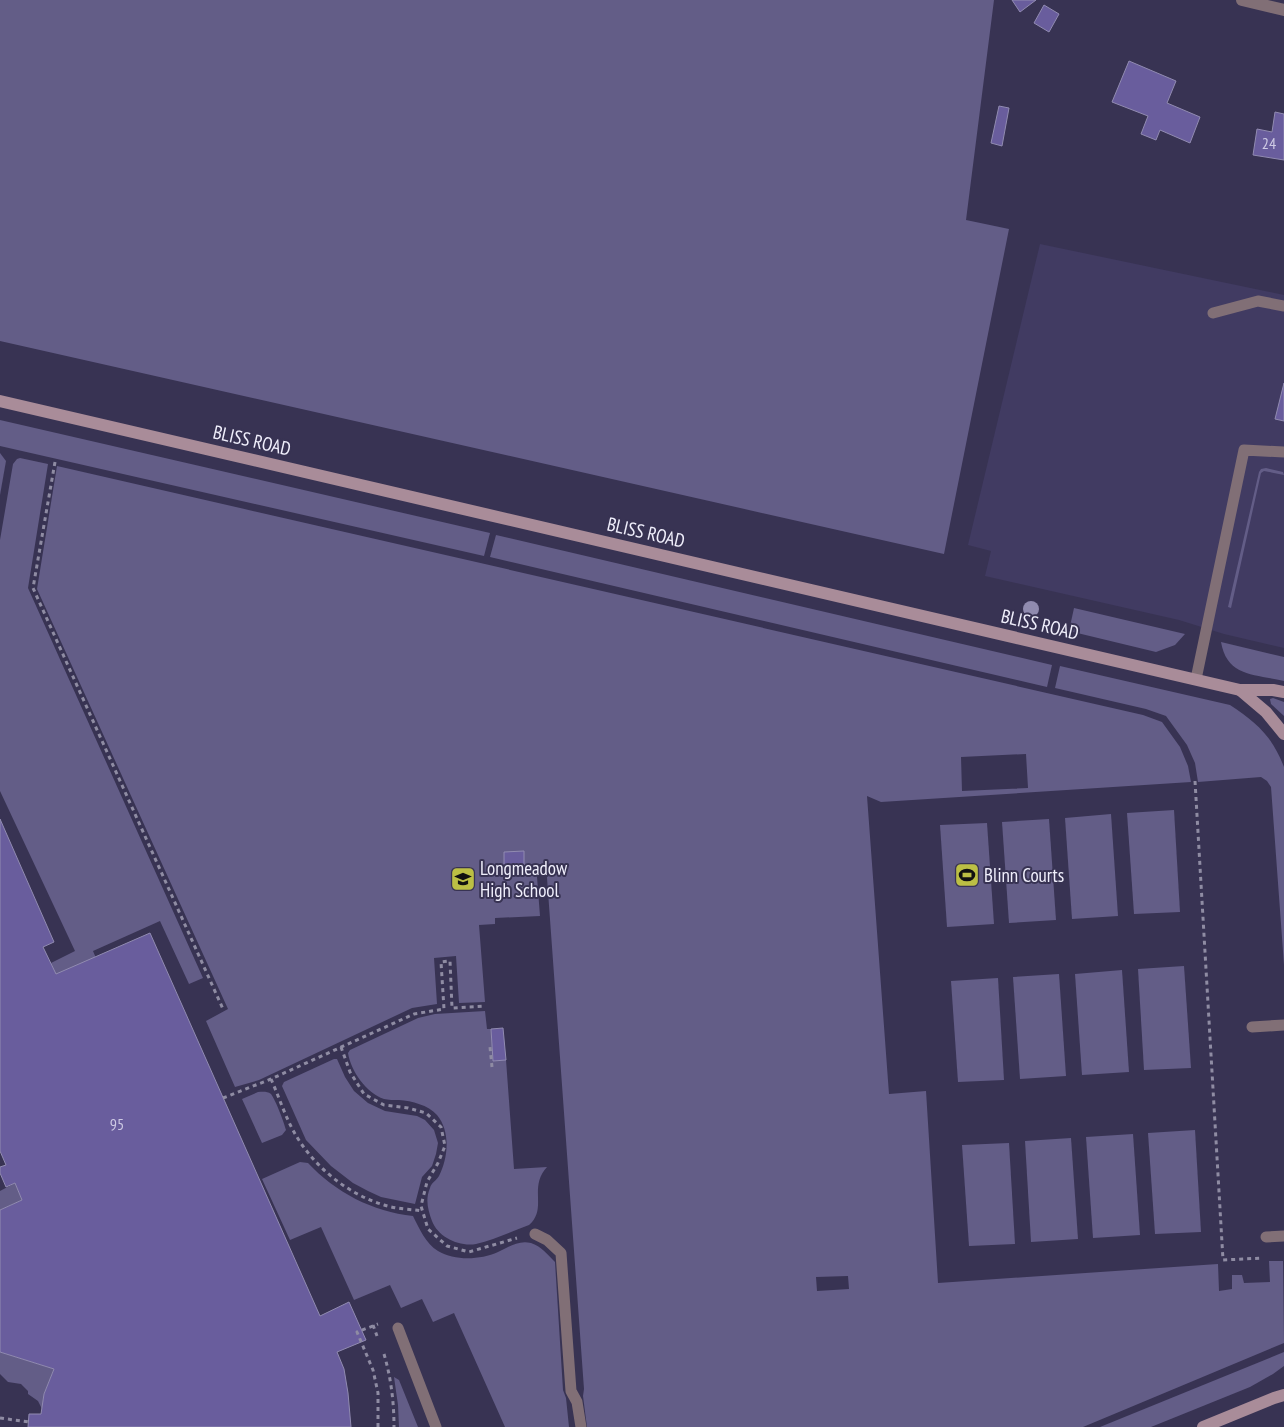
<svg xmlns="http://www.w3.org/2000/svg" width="1284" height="1427" font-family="'PT Sans Narrow',sans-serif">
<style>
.built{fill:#413b62}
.green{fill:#635d87;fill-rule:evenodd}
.building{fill:#695d9d;stroke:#918bb1}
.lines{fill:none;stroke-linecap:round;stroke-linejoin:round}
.path{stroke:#8f8ca3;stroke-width:3;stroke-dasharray:4 4;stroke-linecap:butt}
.lane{stroke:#816f76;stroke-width:11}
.street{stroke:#816f76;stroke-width:12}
.secondary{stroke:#a98c99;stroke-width:12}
.tree{fill:#908baf}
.labels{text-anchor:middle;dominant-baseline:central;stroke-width:4;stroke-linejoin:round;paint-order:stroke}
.number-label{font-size:16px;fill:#cecae4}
.street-label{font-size:19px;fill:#f0effc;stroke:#383353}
.poi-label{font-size:19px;fill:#f0effc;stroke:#383353;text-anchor:start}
</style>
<rect width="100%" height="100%" fill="#383353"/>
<!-- built -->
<polygon class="built" points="1040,244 1284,295 1284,648 1224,634 1179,620 985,576 991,551 968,545"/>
<!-- green -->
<g class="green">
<polygon points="0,0 994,0 966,220 1009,229 944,554 0,341"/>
<polygon points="0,420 490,533 484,556 0,446"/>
<polygon points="0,453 6,461 0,495"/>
<polygon points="20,458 48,464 28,588 203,978 189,984 160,921 93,951 98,963 58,981 51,963 75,951 0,791 0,540 13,464 17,459"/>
<path d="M57,466L1143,715L1162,722L1180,747L1188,766L1191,782L881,802L867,796L889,1094L926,1091L938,1283L1218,1264L1219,1291L1232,1289V1275H1242L1244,1283L1270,1282L1269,1261H1283L1284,1343L1083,1427H587L583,1396L584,1389L546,864H536L540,916L495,918V924L479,925L485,1002L459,1003L456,956L434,958L437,1004L412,1008L259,1080L235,1087L206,1021L228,1009L37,589ZM1026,754L1028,788L962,791L961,757ZM848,1276L849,1289L817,1291L816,1277Z"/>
<polygon points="1266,468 1283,472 1284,475 1264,471 1261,473 1231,608 1228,607 1259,472 1261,469"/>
<polygon points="496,535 1052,665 1047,687 490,557"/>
<polygon points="1074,608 1185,634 1175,645 1156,652 1069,631"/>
<path d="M1221,642L1284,657V681C1255,674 1227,677 1221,642Z"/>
<path d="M1060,666L1230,705C1257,723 1272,736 1284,767V965L1271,787L1267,781L1261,777L1198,782L1195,763L1187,745L1166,716L1146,709L1055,688Z"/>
<polygon points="1273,698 1284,702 1284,716 1271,704 1270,699"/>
<polygon points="1174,810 1180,912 1134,914 1127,813"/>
<polygon points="1111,814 1118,916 1072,919 1065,818"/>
<polygon points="1049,819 1056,920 1009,923 1002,822"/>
<polygon points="987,823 994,924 947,927 940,825"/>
<polygon points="1184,966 1191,1068 1144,1070 1138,969"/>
<polygon points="1122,970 1129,1072 1082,1075 1075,974"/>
<polygon points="1059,974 1066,1076 1020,1079 1013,977"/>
<polygon points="998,978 1004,1080 958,1082 951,981"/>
<path d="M485,1011L487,1029H491L493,1061L506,1060L514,1169L547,1167C528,1188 548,1208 529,1225C512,1231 494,1240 476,1244C459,1247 438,1237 432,1221C428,1210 425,1200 430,1188C431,1183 436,1181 439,1176C448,1158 451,1132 437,1115C428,1105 412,1101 399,1100C394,1100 388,1100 384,1099C366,1093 351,1071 348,1053L350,1050L418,1018L435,1014Z"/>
<polygon points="334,1059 337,1059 345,1077 354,1091 368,1103 385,1111 417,1116 425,1120 434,1130 438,1143 436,1154 432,1166 422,1177 415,1204 381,1197 368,1191 353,1183 331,1166 306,1140 282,1086 284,1082"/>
<path d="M258,1092C262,1092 267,1091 271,1094C276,1101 284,1122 286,1130L282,1135L262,1143L242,1099Z"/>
<polygon points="1195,1130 1201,1232 1155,1234 1148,1133"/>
<polygon points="1133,1134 1140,1235 1093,1238 1086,1137"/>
<polygon points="1071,1138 1078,1239 1031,1242 1025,1141"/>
<polygon points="1009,1143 1015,1244 969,1246 962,1145"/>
<path d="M300,1162L308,1163C335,1192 373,1212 413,1216C419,1228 426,1244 438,1251C455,1261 480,1260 498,1252C509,1247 518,1240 531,1243C541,1246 548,1255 555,1262L563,1390L566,1398L569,1427H505L454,1313L433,1322L422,1299L401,1308L390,1285L354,1300L321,1227L290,1240L262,1179Z"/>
<polygon points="15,1183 22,1200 0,1210 0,1191"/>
<polygon points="0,1352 54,1369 44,1394 42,1409 38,1401 28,1394 28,1391 21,1384 8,1382 0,1374"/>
<polygon points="1284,1352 1284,1366 1273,1374 1250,1387 1151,1427 1100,1427"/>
<polygon points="394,1377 399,1380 418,1427 399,1427 398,1405"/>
</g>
<!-- building -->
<g class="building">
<polygon points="1012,0 1036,0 1020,12"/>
<polygon points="1044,5 1059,14 1049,32 1034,23"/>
<polygon points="1129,61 1176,81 1167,103 1200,117 1190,143 1160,130 1156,140 1141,134 1148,116 1112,102"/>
<polygon points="999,106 1009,108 1002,146 991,143"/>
<polygon points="1275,112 1284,114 1284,160 1253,155 1257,129 1272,132"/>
<polygon points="1284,383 1284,421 1275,419"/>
<polygon points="0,819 54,942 43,947 56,974 150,933 320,1316 349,1302 366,1340 337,1352 344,1369 348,1393 351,1427 28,1427 29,1414 41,1414 44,1394 54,1369 0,1352 0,1210 22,1200 15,1183 6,1187 0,1173 0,1167 6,1165 0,1151"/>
<polygon points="524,851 524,871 504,871 504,852"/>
<polygon points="503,1028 506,1060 493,1061 491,1029"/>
</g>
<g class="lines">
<!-- path -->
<g class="path">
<polyline points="55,462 33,588 223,1009"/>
<polyline points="1195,781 1223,1260 1263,1258"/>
<polyline points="341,1047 350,1072 364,1094 384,1105 408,1108 426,1113 441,1127 445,1146 438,1163 427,1182 421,1206 428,1229 447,1246 469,1252 517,1238"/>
<polyline points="492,1067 490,1047 492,1047"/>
<path d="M271,1079C279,1097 285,1116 294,1132C313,1166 347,1194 384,1205C396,1209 410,1209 422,1211"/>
<polyline points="223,1098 271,1079 414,1014 444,1009 441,962 450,961 452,1008 485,1006"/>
<polyline points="373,1325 377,1336"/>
<path d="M384,1354C391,1378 394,1402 394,1427"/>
<polyline points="0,1418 29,1422"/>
<polyline points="378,1427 378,1393 373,1370 357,1332 378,1324"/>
</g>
<!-- lane -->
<g class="lane">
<polyline points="1213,313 1258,301 1284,306"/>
<polyline points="1196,679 1244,450 1284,452"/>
<polyline points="1252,1027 1284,1025"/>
<polyline points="535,1234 547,1240 561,1253 571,1391 577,1402 581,1427"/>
<polyline points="1266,1237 1284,1236"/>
<polyline points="398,1328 436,1427"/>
</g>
<!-- street -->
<polyline class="street" points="1242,0 1284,10"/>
<!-- secondary -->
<g class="secondary">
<polyline points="0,401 1240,690 1273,690 1284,692"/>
<polyline points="1240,690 1266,712 1284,734"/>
<polyline points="1203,1427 1274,1398 1284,1395"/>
</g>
</g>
<!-- trees -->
<circle class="tree" cx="1031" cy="609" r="8"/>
<!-- icons -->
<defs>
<symbol id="stadium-square" viewBox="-11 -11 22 22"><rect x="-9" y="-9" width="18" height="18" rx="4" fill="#bcbf44" stroke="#383353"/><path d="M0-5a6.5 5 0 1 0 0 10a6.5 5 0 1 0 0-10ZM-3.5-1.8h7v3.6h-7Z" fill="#111"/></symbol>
<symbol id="school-square" viewBox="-11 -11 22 22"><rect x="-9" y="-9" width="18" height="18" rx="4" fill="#bcbf44" stroke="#383353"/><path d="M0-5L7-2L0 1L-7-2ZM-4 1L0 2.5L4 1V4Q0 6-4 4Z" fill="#111"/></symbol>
</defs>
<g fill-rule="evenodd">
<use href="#stadium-square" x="953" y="861" width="28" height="28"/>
<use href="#school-square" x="449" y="865" width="28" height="28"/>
</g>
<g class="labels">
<!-- number labels -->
<g class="number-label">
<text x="1269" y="143">24</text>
<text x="117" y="1124">95</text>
</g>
<!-- street labels -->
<g class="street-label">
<text transform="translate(252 440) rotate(13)">BLISS ROAD</text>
<text transform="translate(646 532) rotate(13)">BLISS ROAD</text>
<text transform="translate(1040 624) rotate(13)">BLISS ROAD</text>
</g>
<!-- poi labels -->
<g class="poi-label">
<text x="480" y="868">Longmeadow<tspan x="480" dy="22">High School</tspan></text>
<text x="984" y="875">Blinn Courts</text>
</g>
</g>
</svg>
